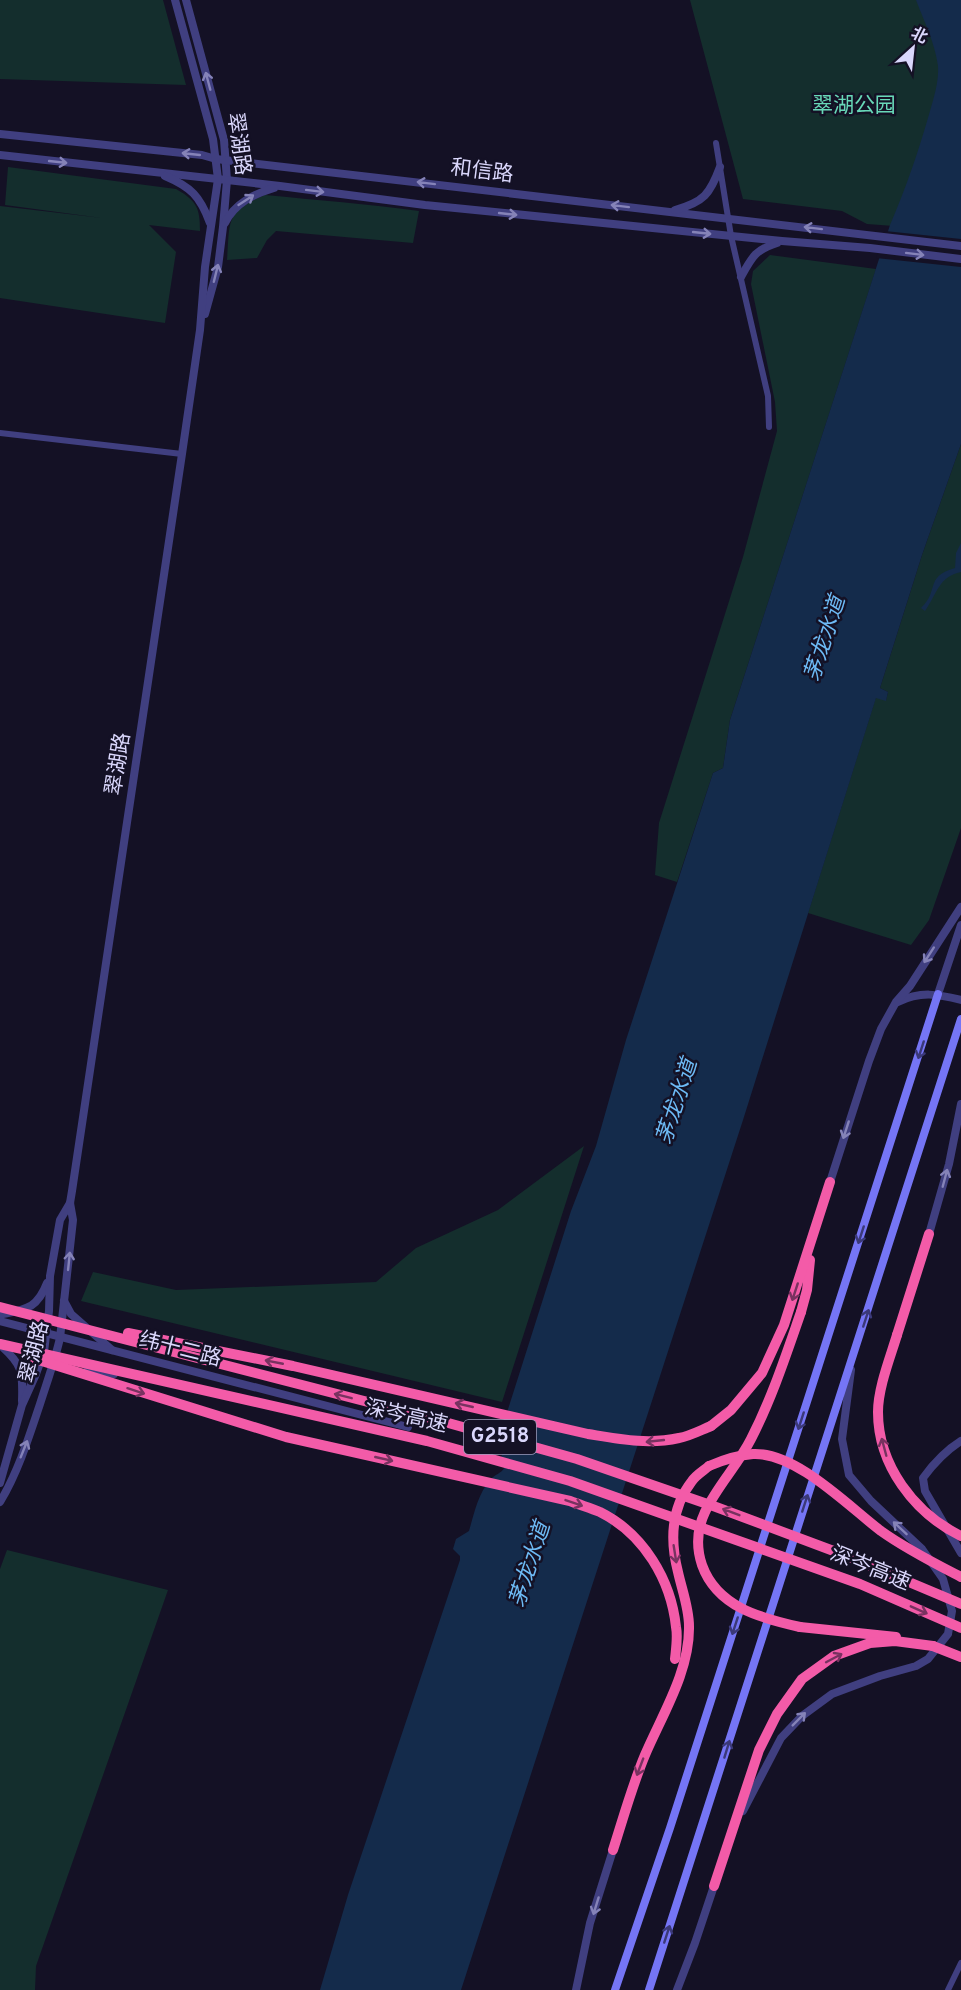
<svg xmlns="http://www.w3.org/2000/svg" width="961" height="1990" font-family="Overpass,'Noto Sans SC',sans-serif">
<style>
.green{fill:#142e2d}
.water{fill:#142b4b}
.pier{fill:#141125}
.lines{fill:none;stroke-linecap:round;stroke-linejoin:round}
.minor{stroke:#403f80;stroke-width:6}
.tertiary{stroke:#403f80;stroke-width:8}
.secondary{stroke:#7575f5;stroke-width:8}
.motorway{stroke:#f35ba8;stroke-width:10}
.motorway-bridge{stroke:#f35ba8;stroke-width:10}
.oneway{stroke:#8583b8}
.oneway2{stroke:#3b3978}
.oneway3{stroke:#783260}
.labels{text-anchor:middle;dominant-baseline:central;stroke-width:5;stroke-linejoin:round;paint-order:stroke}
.shield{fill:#141125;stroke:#9f9cbc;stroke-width:1.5}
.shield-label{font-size:20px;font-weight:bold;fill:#dad7fc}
.park-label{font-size:21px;fill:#68d8b8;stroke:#141125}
.street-label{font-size:21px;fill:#dad7fc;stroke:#141125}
.water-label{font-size:22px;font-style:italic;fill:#6dbaf5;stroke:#141125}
</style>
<rect width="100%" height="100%" fill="#141125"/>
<!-- green -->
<g class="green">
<polygon points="0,0 163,0 186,85 0,79"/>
<polygon points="690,0 961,0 961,231 867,224 842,211 743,199"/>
<path d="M8,167L176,189C197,201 200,208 200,231L149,225L176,252L165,323L0,298V206L102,218L5,205Z"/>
<path d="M265,195C317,200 368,204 419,211L413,243L276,231L267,240L257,258L227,260C230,221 225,212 265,195Z"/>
<polygon points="770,255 876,269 730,720 723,768 713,773 677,882 655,875 659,823 743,557 777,431 775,402 751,284 753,271"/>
<polygon points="961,444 961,828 929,920 911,945 808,913 876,697 886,700 888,692 880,688 922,555"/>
<polygon points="584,1146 502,1402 81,1301 93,1272 176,1290 376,1282 416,1248 498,1210"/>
<polygon points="7,1550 168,1590 36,1966 35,1990 0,1990 0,1569"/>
</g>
<!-- water -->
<g class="water">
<path d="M916,0H961V444L922,555L880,688L888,692L886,701L876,698L743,1120L461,1990H320L348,1895L460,1560V1556L453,1549L456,1539L469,1531C474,1514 478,1494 490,1480C495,1474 501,1474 505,1467L500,1459L505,1449L501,1435L503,1425L571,1211L596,1146L626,1040L713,773L723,768L730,720L890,225C906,188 919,150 930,111C934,97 939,81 938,66C935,43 924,21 916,0Z"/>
<path d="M961,543V572C939,576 937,594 925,611L921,608C940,590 924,577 955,568L956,553Z"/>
</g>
<!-- pier -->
<polygon class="pier" points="885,231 961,239 961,267 876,258"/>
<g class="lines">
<!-- minor -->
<g class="minor">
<polyline points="716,143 731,236 768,396 769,427"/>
<polyline points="0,433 182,454"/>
<polyline points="948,1990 961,1963"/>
</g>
<!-- tertiary -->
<g class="tertiary">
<polyline points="186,0 224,140 227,180 223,227 218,267 205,314"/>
<polyline points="0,134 202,155 216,159 961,246"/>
<polyline points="0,155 280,186 425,205 782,241 870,248 961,259"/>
<path d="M165,176C191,187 200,196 210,223"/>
<path d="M675,210C704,202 710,194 720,167"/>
<path d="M225,223C235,203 254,194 274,188"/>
<path d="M741,277C752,257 755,250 777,243"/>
<polyline points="938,994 961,925"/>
<path d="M898,1002C920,991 938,994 961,1000"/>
<polyline points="830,1182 869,1061 881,1029 896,1002 910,986 961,907"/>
<polyline points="929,1234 949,1164 961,1104"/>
<polyline points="64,1301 71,1314 112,1350"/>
<path d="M0,1315C26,1309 37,1309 47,1283"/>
<polyline points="0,1321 408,1427"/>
<path d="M0,1345C23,1365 23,1372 22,1401"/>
<polyline points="87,1371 114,1374"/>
<path d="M961,1441C945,1451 934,1463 923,1478L925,1491L961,1553"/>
<polyline points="0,1483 22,1405 36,1374 44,1352 49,1311 50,1276 60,1220 70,1203"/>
<path d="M0,1502C18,1472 29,1437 40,1404C47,1382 55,1360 60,1338L73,1220L70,1203L72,1191L182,454L200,330L205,267L218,179L213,139L175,0"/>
<polyline points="743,1811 781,1738 802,1716 832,1694 880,1676 916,1666 928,1659 948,1634 952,1611 943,1579 922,1549 871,1501 849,1475 842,1439 851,1370"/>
<polyline points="576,1990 590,1923 613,1850"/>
<polyline points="677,1990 695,1943 714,1886"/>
</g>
<!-- secondary -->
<g class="secondary">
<polyline points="615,1990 670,1828 938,994"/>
<polyline points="649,1990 961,1019"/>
</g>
<!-- motorway -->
<g class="motorway">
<polyline points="801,1312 807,1290 810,1260"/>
<polyline points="897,1335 929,1234"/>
<polyline points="711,1426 731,1410 762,1373 784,1325 830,1182"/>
<polyline points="800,1627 896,1637"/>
<path d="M613,1850C623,1819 632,1786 645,1755C662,1715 690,1671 689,1626C689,1608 682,1590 678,1572C670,1541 671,1508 692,1481C696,1475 703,1471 709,1466"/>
<polyline points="714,1886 759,1750 777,1714 802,1679 834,1656 870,1643 895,1641 933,1646"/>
</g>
<!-- motorway-bridge -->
<g class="motorway-bridge">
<polyline points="0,1307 434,1419 577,1459 716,1507 847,1556 961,1604"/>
<path d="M128,1333L293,1366L588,1434C619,1439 648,1445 679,1438C690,1436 701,1430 711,1426"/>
<path d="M897,1335C890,1358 878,1388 878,1412C878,1465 914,1513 961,1536"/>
<polyline points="0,1344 427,1441 570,1481 860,1584 961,1628"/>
<path d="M29,1357L286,1437L570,1501C580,1505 591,1508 600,1512C644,1534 671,1580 676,1627C678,1637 676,1649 675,1659"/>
<path d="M709,1466C723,1460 737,1455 753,1454C796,1452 848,1506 881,1531C906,1549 934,1563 961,1577"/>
<path d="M800,1627C760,1618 717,1607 702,1565C696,1547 697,1529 705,1512C717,1486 738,1465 751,1439C772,1398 786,1355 801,1312"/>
<polyline points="933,1646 961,1657"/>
</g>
</g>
<!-- one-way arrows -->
<defs><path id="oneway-shaft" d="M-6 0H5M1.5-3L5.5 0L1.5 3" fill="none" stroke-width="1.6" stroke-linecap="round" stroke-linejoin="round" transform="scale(1.5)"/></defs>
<g class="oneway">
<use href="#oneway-shaft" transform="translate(208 81) rotate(-105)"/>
<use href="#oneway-shaft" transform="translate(191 154) rotate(-174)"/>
<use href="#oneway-shaft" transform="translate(58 162) rotate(6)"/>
<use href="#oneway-shaft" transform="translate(426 183) rotate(-173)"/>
<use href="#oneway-shaft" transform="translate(315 191) rotate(7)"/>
<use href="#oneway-shaft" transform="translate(246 200) rotate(-33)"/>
<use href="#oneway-shaft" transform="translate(620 206) rotate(-173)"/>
<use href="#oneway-shaft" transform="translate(508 214) rotate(6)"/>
<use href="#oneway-shaft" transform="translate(813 228) rotate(-173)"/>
<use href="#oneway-shaft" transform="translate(702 233) rotate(6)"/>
<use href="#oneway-shaft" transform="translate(915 254) rotate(7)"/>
<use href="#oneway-shaft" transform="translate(216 273) rotate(-76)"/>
<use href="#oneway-shaft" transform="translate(929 955) rotate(123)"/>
<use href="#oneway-shaft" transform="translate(846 1130) rotate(108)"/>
<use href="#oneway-shaft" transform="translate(945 1178) rotate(-75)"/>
<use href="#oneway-shaft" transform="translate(69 1261) rotate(-84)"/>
<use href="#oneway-shaft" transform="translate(24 1449) rotate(-68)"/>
<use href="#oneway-shaft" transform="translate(900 1528) rotate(-137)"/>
<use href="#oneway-shaft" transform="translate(799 1719) rotate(-45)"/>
<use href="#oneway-shaft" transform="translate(596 1906) rotate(107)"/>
</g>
<g class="oneway2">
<use href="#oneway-shaft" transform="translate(921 1050) rotate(108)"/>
<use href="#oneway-shaft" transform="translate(861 1235) rotate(108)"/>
<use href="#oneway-shaft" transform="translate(866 1318) rotate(-72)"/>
<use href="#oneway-shaft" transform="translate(801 1421) rotate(108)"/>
<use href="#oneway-shaft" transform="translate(805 1503) rotate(-72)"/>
<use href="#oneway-shaft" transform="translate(735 1626) rotate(108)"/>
<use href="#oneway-shaft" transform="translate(727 1749) rotate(-73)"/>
<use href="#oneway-shaft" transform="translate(667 1934) rotate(-72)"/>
</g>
<g class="oneway3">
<use href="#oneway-shaft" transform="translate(795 1292) rotate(108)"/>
<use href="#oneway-shaft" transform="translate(274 1362) rotate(-169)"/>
<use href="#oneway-shaft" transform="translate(136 1391) rotate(18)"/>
<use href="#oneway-shaft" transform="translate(343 1396) rotate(-166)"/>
<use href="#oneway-shaft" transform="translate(464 1405) rotate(-167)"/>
<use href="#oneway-shaft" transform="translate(655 1441) rotate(174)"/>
<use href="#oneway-shaft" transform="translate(884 1447) rotate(-105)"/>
<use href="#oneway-shaft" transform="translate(384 1459) rotate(13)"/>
<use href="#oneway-shaft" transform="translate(574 1503) rotate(19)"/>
<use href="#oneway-shaft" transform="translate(731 1512) rotate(-159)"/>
<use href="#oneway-shaft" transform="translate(675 1554) rotate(81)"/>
<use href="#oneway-shaft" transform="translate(919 1610) rotate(24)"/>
<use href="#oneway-shaft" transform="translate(834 1658) rotate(-28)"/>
<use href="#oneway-shaft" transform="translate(640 1767) rotate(111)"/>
</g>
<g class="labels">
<!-- shield labels -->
<rect class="shield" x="464" y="1420" width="72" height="34" rx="4.5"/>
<g class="shield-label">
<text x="500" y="1437">G2518</text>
</g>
<!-- park labels -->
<g class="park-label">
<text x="854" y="106">翠湖公园</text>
</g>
<!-- street labels -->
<g class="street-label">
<text transform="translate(238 144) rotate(82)">翠湖路</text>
<text transform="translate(482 172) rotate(7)">和信路</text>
<text transform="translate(119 764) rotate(-81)">翠湖路</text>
<text transform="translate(180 1350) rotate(14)">纬十二路</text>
<text transform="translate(35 1352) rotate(-76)">翠湖路</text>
<text transform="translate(406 1417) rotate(13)">深岑高速</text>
<text transform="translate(870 1569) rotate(22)">深岑高速</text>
</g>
<!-- water labels -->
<g class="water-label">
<text transform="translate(826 639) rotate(-72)">茅龙水道</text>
<text transform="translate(678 1102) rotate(-72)">茅龙水道</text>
<text transform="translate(531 1565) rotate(-72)">茅龙水道</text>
</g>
</g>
<!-- north arrow -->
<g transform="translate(913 48) rotate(27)" stroke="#141125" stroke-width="4.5" paint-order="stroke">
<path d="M0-4.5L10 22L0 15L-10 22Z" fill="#dad7fc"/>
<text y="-9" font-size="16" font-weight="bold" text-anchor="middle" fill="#dad7fc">北</text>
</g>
</svg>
